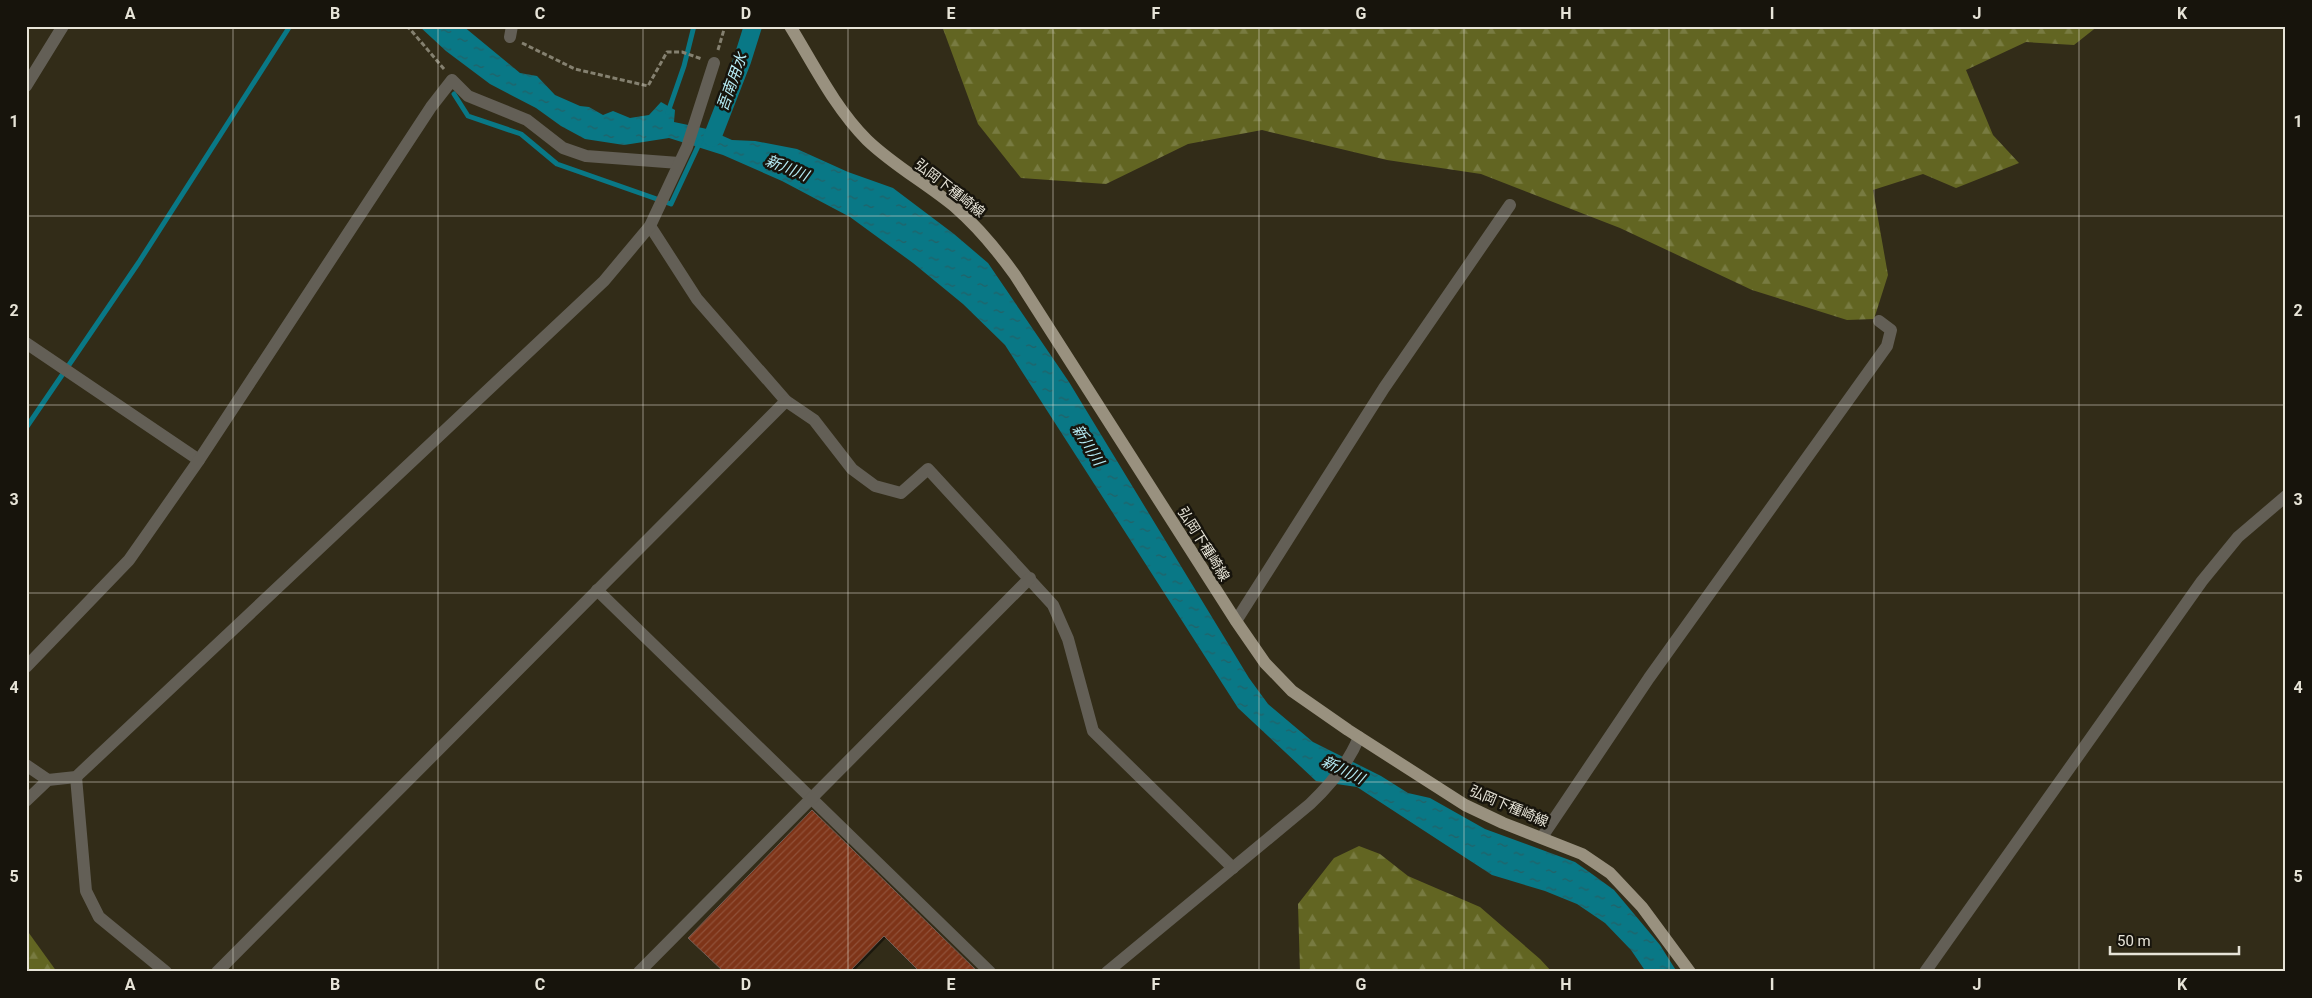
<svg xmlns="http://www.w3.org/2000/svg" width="2312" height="998" font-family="Roboto,'Noto Sans JP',sans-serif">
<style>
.forest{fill:url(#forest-firs)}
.water{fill:url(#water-ripples)}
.shadow{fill:#0007}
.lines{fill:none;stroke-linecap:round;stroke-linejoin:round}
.stream{stroke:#097886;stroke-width:5}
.canal{stroke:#097886;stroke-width:18}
.building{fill:url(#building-hatch);stroke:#745c54}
.path{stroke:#858170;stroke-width:3;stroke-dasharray:5 2.5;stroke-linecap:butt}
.minor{stroke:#635f56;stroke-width:12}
.major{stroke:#99917f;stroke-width:12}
.grid{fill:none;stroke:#e7e4d8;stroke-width:1;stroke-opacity:0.55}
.labels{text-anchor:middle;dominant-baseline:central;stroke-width:5;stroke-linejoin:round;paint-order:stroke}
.street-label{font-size:14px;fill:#e7e4d8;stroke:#17140c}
.water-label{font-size:15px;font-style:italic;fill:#b6ecf6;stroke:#17140c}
.neatline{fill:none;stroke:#e7e4d8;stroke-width:2}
.grid-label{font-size:16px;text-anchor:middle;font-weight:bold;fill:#e7e4d8}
</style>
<defs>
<pattern id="forest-firs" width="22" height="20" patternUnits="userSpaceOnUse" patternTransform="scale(1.25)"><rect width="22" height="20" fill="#626522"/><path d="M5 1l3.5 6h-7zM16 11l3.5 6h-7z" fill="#787b41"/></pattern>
<pattern id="water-ripples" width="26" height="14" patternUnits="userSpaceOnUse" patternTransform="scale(1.25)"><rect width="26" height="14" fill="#097886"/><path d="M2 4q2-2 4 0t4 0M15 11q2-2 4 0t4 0" fill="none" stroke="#246167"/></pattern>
<pattern id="building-hatch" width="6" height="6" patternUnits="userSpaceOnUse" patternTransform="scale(1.25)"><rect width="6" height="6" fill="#7e3418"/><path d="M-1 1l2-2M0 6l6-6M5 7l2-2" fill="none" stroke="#905139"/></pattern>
</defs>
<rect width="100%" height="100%" fill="#322c18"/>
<!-- forest -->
<g class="forest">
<polygon points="942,26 2098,26 2074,45 2026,42 1966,70 1993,135 2019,163 1956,188 1923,174 1873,190 1888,275 1874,319 1847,320 1752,290 1620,228 1481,174 1387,160 1262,130 1188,144 1106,184 1021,178 978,124"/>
<polygon points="1359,846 1380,854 1408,876 1480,907 1540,959 1552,972 1300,972 1298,904 1334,858"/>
<polygon points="26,929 57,972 26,972"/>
</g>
<!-- water -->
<polygon class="water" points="419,26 463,26 520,73 537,76 555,95 580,106 589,107 603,115 613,111 630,118 649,115 661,102 675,110 674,122 707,129 732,140 755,141 797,149 848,172 893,188 954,234 988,263 1069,382 1249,678 1268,704 1313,742 1381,776 1408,793 1430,798 1485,829 1575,862 1592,874 1614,890 1660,945 1677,972 1646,972 1631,950 1605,923 1577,904 1545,891 1492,875 1357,787 1316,781 1238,708 1005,345 963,304 913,263 850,217 782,181 723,155 669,138 624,145 585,139 561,126 536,108 490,84 446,51"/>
<!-- shadow -->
<polygon class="shadow" points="812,812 886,938 853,972 724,972 689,938"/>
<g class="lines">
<!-- stream -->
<g class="stream">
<polyline points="454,94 468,116 521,134 557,164 671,204 700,142"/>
<polyline points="668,112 684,66 694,26"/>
<polyline points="26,428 139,262 290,26"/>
</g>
<!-- canal -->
<polyline class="canal" points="712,138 742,61 753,26"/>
</g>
<!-- building -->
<polygon class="building" points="812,810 978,972 920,972 884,936 849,972 724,972 688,938"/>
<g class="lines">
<!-- path -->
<g class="path">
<polyline points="406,26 410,29 444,69"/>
<polyline points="522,43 575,69 648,86 667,52 682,52 702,59"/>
<polyline points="718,50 725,26"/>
</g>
<!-- minor -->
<g class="minor">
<polyline points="510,37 512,26"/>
<polyline points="26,86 63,26"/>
<polyline points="650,226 697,299 786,401 814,420 852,469 875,486 901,493 928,469 1053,605 1068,639 1093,731 1233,868"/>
<polyline points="26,343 199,460"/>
<polyline points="597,590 990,972"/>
<polyline points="1236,621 1384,388 1510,205"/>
<polyline points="26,667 129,560 199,460 431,107 452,80 468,96 527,120 563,148 586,156 679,163"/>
<polyline points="26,765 48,780"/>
<polyline points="76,777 86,891 99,917 166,972"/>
<polyline points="26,801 48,780 76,777 604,281 650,226 687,147 714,63"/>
<polyline points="1542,837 1649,678 1887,346 1891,330 1879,321"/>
<polyline points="217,972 786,401"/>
<polyline points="639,972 1030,578"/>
<path d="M1107,972L1310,804C1329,786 1349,762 1359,737"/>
<polyline points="1925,972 2202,581 2238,537 2286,496"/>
</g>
<!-- major -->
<path class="major" d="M790,26C814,65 835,108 867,140C894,166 926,183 955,207C978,227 997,250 1015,275L1236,621L1265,663L1292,691L1348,730L1465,805L1503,823L1582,854L1610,873L1642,907L1690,972"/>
</g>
<!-- grid -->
<path class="grid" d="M233,26V972M438,26V972M643,26V972M848,26V972M1053,26V972M1259,26V972M1464,26V972M1669,26V972M1874,26V972M2079,26V972M26,216H2286M26,405H2286M26,593H2286M26,782H2286"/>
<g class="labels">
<!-- street labels -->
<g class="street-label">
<text transform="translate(950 188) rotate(38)">弘岡下種崎線</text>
<text transform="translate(1204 544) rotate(58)">弘岡下種崎線</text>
<text transform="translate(1509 806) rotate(23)">弘岡下種崎線</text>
</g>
<!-- water labels -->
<g class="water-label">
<text transform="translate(732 82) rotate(-70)">吾南用水</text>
<text transform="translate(787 168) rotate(22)">新川川</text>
<text transform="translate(1088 445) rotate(58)">新川川</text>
<text transform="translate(1343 770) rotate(26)">新川川</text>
</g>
</g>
<!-- border -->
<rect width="2312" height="998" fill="none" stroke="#17140c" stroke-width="55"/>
<!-- scale -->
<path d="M2110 946v8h129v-8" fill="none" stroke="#e7e4d8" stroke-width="2.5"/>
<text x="2117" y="946" font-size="15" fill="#e7e4d8" stroke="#17140c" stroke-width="4" paint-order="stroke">50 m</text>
<rect x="28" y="28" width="2256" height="942" class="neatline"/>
<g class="grid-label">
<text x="130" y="19">A</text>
<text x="335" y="19">B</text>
<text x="540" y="19">C</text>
<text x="746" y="19">D</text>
<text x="951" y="19">E</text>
<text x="1156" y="19">F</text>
<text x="1361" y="19">G</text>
<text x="1566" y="19">H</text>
<text x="1772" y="19">I</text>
<text x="1977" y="19">J</text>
<text x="2182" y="19">K</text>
<text x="14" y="127">1</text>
<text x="2298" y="127">1</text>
<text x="14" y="316">2</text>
<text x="2298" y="316">2</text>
<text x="14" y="505">3</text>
<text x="2298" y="505">3</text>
<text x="14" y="693">4</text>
<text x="2298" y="693">4</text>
<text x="14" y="882">5</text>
<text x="2298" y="882">5</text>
<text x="130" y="990">A</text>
<text x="335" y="990">B</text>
<text x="540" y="990">C</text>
<text x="746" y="990">D</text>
<text x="951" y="990">E</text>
<text x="1156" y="990">F</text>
<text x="1361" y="990">G</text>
<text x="1566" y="990">H</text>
<text x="1772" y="990">I</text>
<text x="1977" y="990">J</text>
<text x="2182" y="990">K</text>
</g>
</svg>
